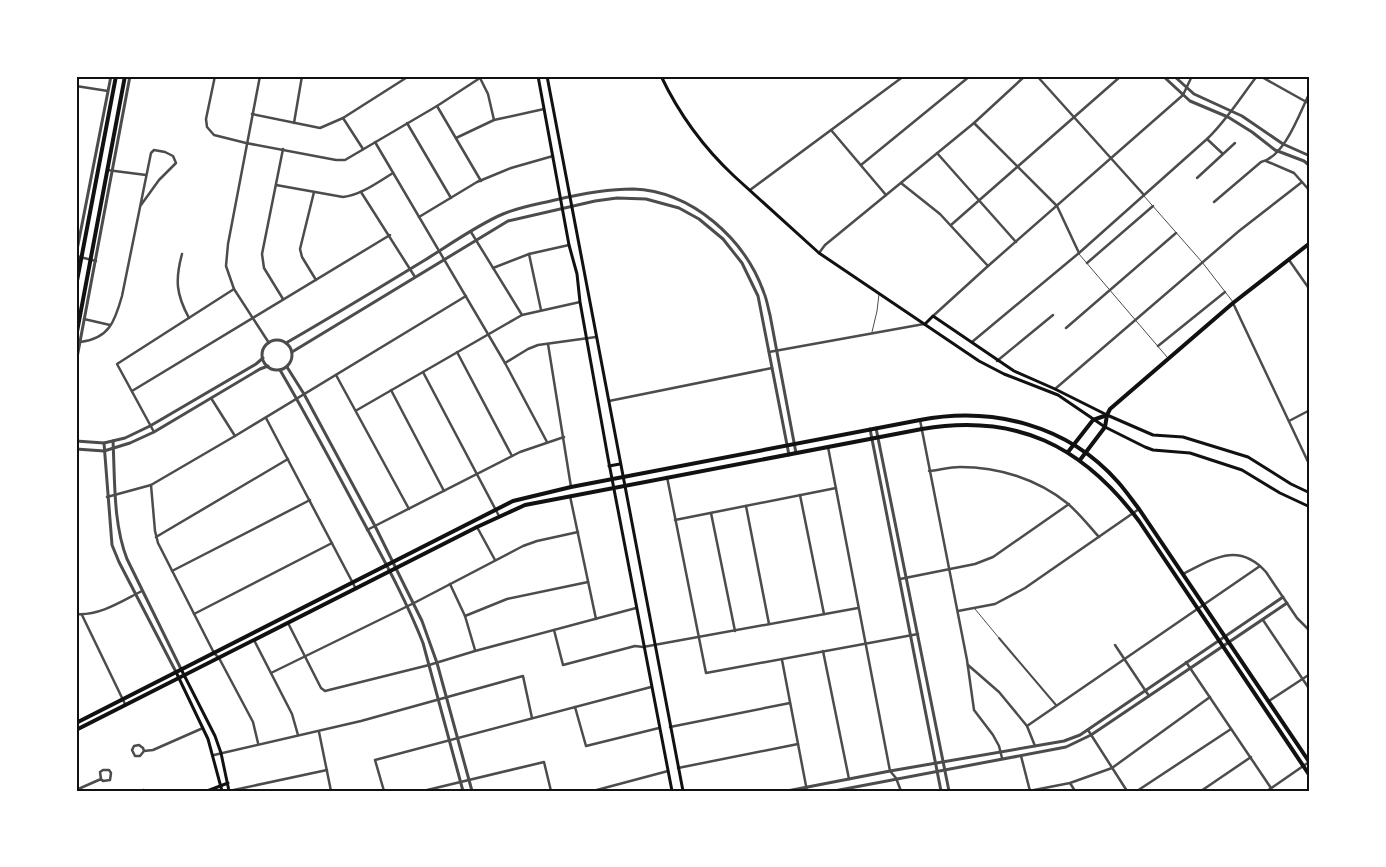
<svg xmlns="http://www.w3.org/2000/svg" width="1386" height="867" font-family="Lato,sans-serif">
<style>
.lines{fill:none;stroke-linecap:round;stroke-linejoin:round}
.service{stroke:#4c4c4c;stroke-width:1}
.pedestrian{stroke:#4c4c4c;stroke-width:2}
.minor{stroke:#4c4c4c;stroke-width:2.5}
.tertiary{stroke:#4c4c4c;stroke-width:3}
.secondary{stroke:#111;stroke-width:3}
.primary{stroke:#111;stroke-width:4}
.trunk{stroke:#111;stroke-width:4}
.neatline{fill:none;stroke:#111;stroke-width:2}
</style>
<rect width="100%" height="100%" fill="#fff"/>
<g class="lines">
<!-- service -->
<g class="service">
<polyline points="1144,196 1202,262 1233,302"/>
<polyline points="1079,254 1167,357"/>
<polyline points="872,332 877,311 879,294"/>
<polyline points="975,609 999,638"/>
<polyline points="144,789 145,791"/>
</g>
<!-- pedestrian -->
<polyline class="pedestrian" points="999,638 1056,705"/>
<!-- minor -->
<g class="minor">
<polyline points="215,76 206,119 207,127 214,135 246,143 336,160 345,160 437,106 483,76"/>
<polyline points="260,76 228,244 226,266 234,289 269,343"/>
<polyline points="479,76 488,94 494,120"/>
<polyline points="1037,76 1144,195"/>
<polyline points="1260,76 1310,104"/>
<polyline points="76,86 108,91"/>
<polyline points="437,106 481,181"/>
<polyline points="252,114 320,128 343,118 409,76"/>
<polyline points="343,118 363,149"/>
<polyline points="294,123 302,76"/>
<polyline points="407,123 451,198"/>
<polyline points="974,123 1057,206 1079,253"/>
<polyline points="831,130 886,195"/>
<polyline points="456,138 494,120 544,109"/>
<polyline points="1207,139 1223,154"/>
<polyline points="375,142 505,363 547,442"/>
<polyline points="283,149 262,254 264,268 283,299"/>
<polyline points="937,153 1016,242"/>
<polyline points="1266,161 1294,173 1310,191"/>
<polyline points="861,165 970,76"/>
<polyline points="107,170 146,175"/>
<polyline points="1197,178 1235,143"/>
<polyline points="901,183 940,214 988,266"/>
<path d="M276,185L343,197C361,195 378,182 393,173"/>
<polyline points="750,190 904,76"/>
<polyline points="314,192 300,249 302,257 316,280"/>
<polyline points="361,192 415,277"/>
<path d="M1214,202L1261,162C1285,157 1300,112 1310,92"/>
<polyline points="419,217 477,182 511,168 553,156"/>
<polyline points="951,225 1121,76"/>
<polyline points="471,232 522,315"/>
<polyline points="819,253 825,245 974,123 1025,76"/>
<path d="M182,254C175,280 176,294 189,318"/>
<polyline points="529,254 541,310"/>
<polyline points="76,256 96,261"/>
<polyline points="1289,260 1310,290"/>
<polyline points="1087,263 1153,206"/>
<polyline points="493,268 529,254 569,245"/>
<polyline points="1233,303 1310,466"/>
<polyline points="933,316 988,266 1183,95 1192,76"/>
<polyline points="84,319 110,325"/>
<polyline points="1066,328 1176,233"/>
<path d="M80,342C109,339 115,321 122,296L151,153L154,150L165,152L173,156L176,163L159,180L141,205"/>
<path d="M972,342L1079,253L1207,139C1227,120 1240,98 1257,76"/>
<polyline points="548,344 571,487"/>
<polyline points="1158,346 1225,292"/>
<polyline points="457,352 512,456"/>
<polyline points="769,352 924,324"/>
<polyline points="997,361 1053,315"/>
<polyline points="505,363 528,349 538,345 596,337"/>
<polyline points="423,372 499,516"/>
<polyline points="336,375 409,509"/>
<polyline points="1055,389 1239,231 1302,182"/>
<polyline points="391,390 444,491"/>
<polyline points="132,391 390,235"/>
<polyline points="211,398 235,436"/>
<polyline points="609,401 772,368"/>
<polyline points="357,410 522,315 580,302"/>
<polyline points="266,418 356,589"/>
<polyline points="920,420 967,660 974,710 993,735 999,746 1002,758"/>
<polyline points="1289,421 1310,410"/>
<polyline points="154,432 117,364 234,289"/>
<polyline points="828,447 890,771 896,778 901,791"/>
<path d="M929,471C939,470 950,467 960,467C999,467 1037,479 1067,503C1079,513 1089,526 1099,537"/>
<polyline points="667,477 706,673 918,634"/>
<polyline points="151,485 155,531 158,543 214,653 219,658 253,722 258,743"/>
<polyline points="800,495 824,614"/>
<polyline points="570,496 596,619"/>
<polyline points="107,497 151,485 235,436 466,296"/>
<polyline points="746,506 769,624"/>
<polyline points="711,513 735,631"/>
<polyline points="675,520 836,488"/>
<polyline points="477,527 495,560"/>
<polyline points="367,530 520,452 564,437"/>
<polyline points="156,537 288,459"/>
<polyline points="172,571 310,500"/>
<path d="M1183,574C1213,559 1238,541 1266,572L1297,618L1310,631"/>
<polyline points="900,579 975,564 993,557 1069,504"/>
<polyline points="450,584 465,616 475,650"/>
<polyline points="958,611 995,604 1025,588 1139,509"/>
<path d="M76,614C100,616 122,601 142,591"/>
<polyline points="194,614 332,543"/>
<polyline points="82,615 125,704"/>
<polyline points="465,616 507,599 588,582"/>
<polyline points="1263,620 1310,690"/>
<polyline points="288,623 321,688 325,691 429,665 475,651 636,608"/>
<polyline points="554,630 563,665 635,646 643,647 858,608"/>
<polyline points="254,640 292,714 298,735"/>
<polyline points="1115,645 1149,696"/>
<polyline points="823,651 849,779"/>
<polyline points="782,660 807,791"/>
<polyline points="1186,662 1271,788"/>
<polyline points="968,665 999,692 1027,726 1035,746"/>
<polyline points="271,673 414,603 523,546 537,541 578,532"/>
<polyline points="1269,701 1310,674"/>
<polyline points="575,707 586,746 659,728"/>
<polyline points="1027,726 1260,566"/>
<polyline points="670,727 790,703"/>
<polyline points="1088,730 1127,791"/>
<polyline points="319,732 331,791"/>
<polyline points="144,751 143,748 139,745 134,746 132,750 135,756 140,756 144,751 153,750 203,728"/>
<polyline points="214,755 361,721 523,676 532,718"/>
<polyline points="1021,756 1030,791"/>
<polyline points="678,768 798,744"/>
<polyline points="1070,783 1075,791"/>
<polyline points="76,790 101,779 103,781 110,780 111,773 109,770 103,770 100,772 101,779"/>
<polyline points="229,791 327,770"/>
<polyline points="384,791 375,760 651,687"/>
<polyline points="423,791 544,762 551,791"/>
<polyline points="593,791 668,771"/>
<polyline points="1029,791 1070,783 1112,768 1210,697"/>
<polyline points="1137,791 1231,729"/>
<polyline points="1201,791 1251,757"/>
<polyline points="1267,791 1309,762"/>
</g>
<!-- tertiary -->
<g class="tertiary">
<polyline points="1163,76 1190,101 1228,117 1252,132 1275,150 1304,161 1310,166"/>
<polyline points="1174,76 1194,94 1242,116 1283,144 1310,156"/>
<polyline points="76,255 111,76"/>
<circle cx="277" cy="355" r="15"/>
<path d="M286,343C333,316 379,288 425,260C449,245 479,224 503,214C519,207 538,204 555,200C580,194 607,189 633,189C692,191 745,239 764,293C767,300 768,308 770,315L796,453"/>
<polyline points="292,352 508,221 595,201 617,198 646,199 679,208 699,219 723,239 742,263 758,296 789,455"/>
<polyline points="76,363 130,76"/>
<polyline points="287,367 304,394 375,526 422,621 437,663 472,791"/>
<path d="M280,370C307,416 332,463 357,510C380,553 405,597 423,643L463,791"/>
<polyline points="876,428 949,791"/>
<polyline points="870,429 941,791"/>
<polyline points="76,441 104,443 125,438 150,426 256,364 263,358"/>
<path d="M113,441C115,480 113,523 127,559L181,669"/>
<polyline points="104,443 112,545 119,562 176,672"/>
<polyline points="76,449 104,451 130,443 154,432 260,369 268,366"/>
<polyline points="787,791 890,771 1064,741 1080,735 1283,597"/>
<polyline points="834,791 1066,747 1091,735 1287,603"/>
</g>
<!-- secondary -->
<g class="secondary">
<polyline points="538,76 569,245 577,274 580,302 608,458 672,791"/>
<polyline points="547,76 683,791"/>
<path d="M661,76C679,114 703,147 734,176L819,253L979,361L1004,374L1058,395L1105,427L1145,447L1153,450L1190,453L1242,470L1280,493L1310,507"/>
<polyline points="925,324 933,316 1014,371 1055,389 1107,415 1153,435 1183,437 1248,457 1291,484 1310,493"/>
<polyline points="609,466 620,464"/>
<polyline points="181,669 215,736 221,753 229,791"/>
<polyline points="176,672 208,739 222,791"/>
<polyline points="207,791 228,783"/>
</g>
<!-- primary -->
<g class="primary">
<polyline points="1068,452 1093,420 1107,415"/>
<polyline points="1080,460 1105,427 1107,415 1110,409 1233,303 1310,243"/>
<path d="M76,723L513,501L571,487L920,420C992,406 1068,425 1118,482C1126,491 1132,500 1139,509L1310,763"/>
<path d="M76,730L477,527L525,505L922,429C1016,413 1082,445 1139,521L1310,776"/>
</g>
<!-- trunk -->
<g class="trunk">
<polyline points="76,286 116,76"/>
<polyline points="76,337 125,76"/>
</g>
</g>
<!-- border -->
<rect width="1386" height="867" fill="none" stroke="#ffffff" stroke-width="155"/>
<rect x="78" y="78" width="1230" height="712" class="neatline"/>
</svg>
